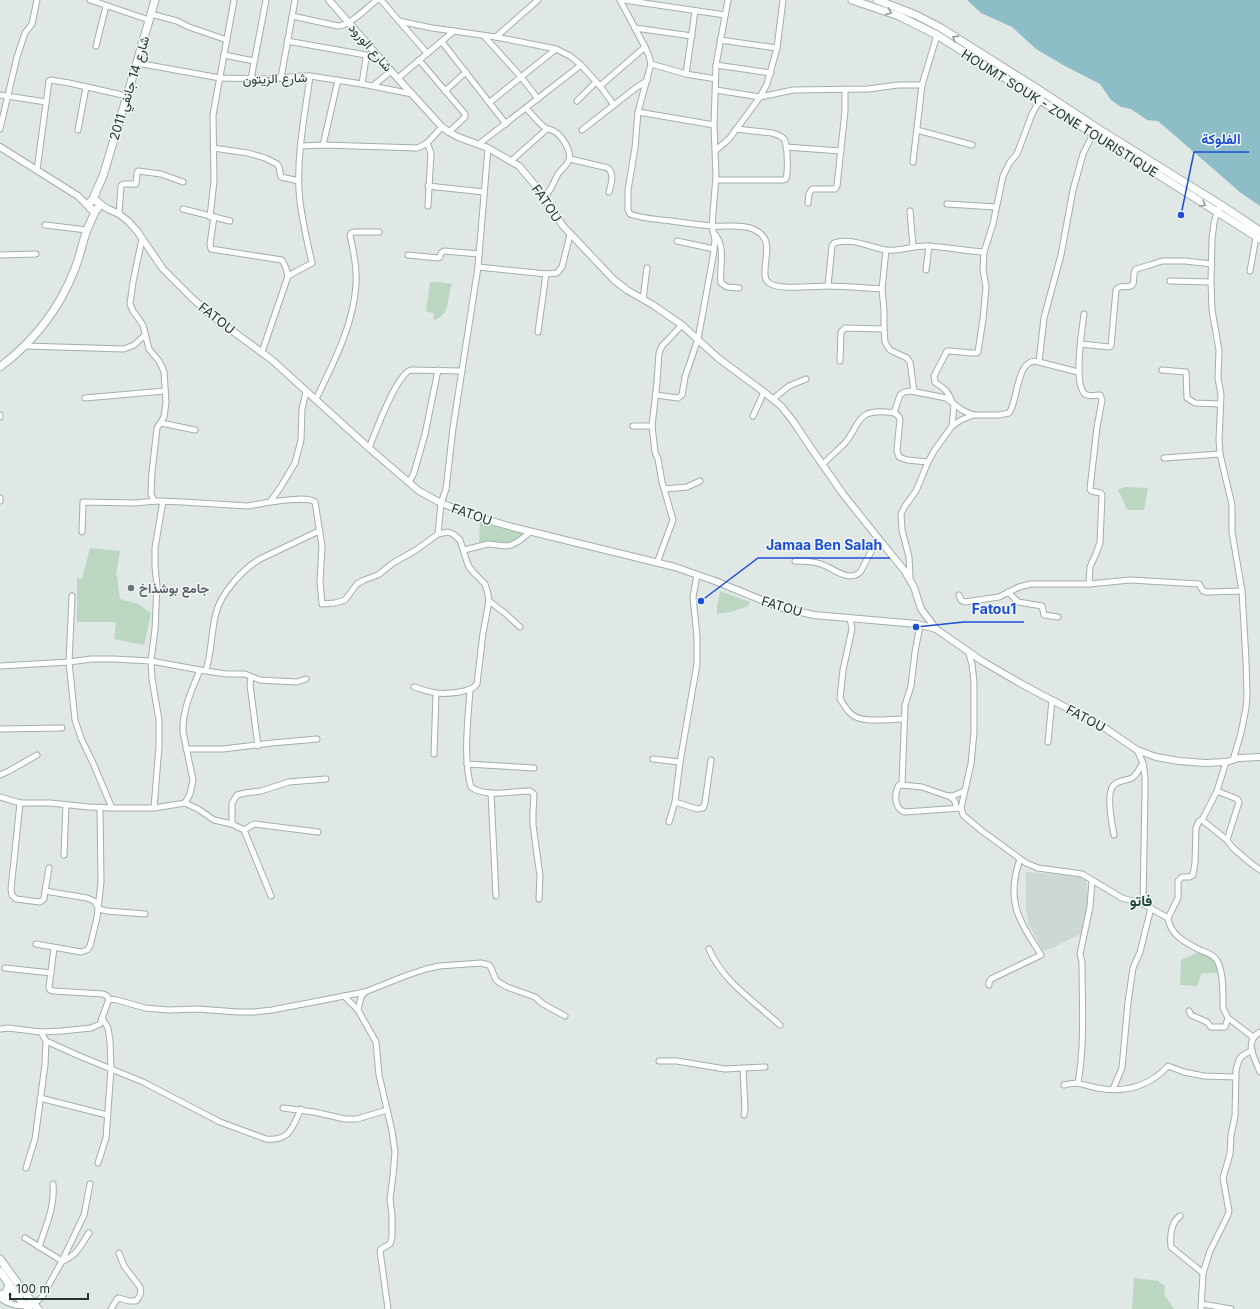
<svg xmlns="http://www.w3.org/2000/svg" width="1260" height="1309" font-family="Inter,Vazirmatn,sans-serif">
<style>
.built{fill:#ced8d3}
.green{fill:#bbd7c2}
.water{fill:#8dbec7}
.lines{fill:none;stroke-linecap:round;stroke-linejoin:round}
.minor-casing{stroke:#a3afab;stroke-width:7}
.tertiary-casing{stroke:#a3afab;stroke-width:8}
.secondary-casing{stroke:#a0b3ac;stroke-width:9}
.minor{stroke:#fff;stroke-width:5}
.tertiary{stroke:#fff;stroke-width:6}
.secondary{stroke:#fff;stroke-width:7}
.oneway{stroke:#909a98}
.worship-dot{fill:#6b7280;stroke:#eff6f2;stroke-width:1.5}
.labels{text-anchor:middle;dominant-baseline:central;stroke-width:3;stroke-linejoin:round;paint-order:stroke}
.street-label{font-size:13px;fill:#223631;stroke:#eff6f2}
.worship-label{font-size:13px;font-weight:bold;fill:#5b616d;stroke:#eff6f2;text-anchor:start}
.quarter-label{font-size:15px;font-weight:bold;fill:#21463d;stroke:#eff6f2}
.leader{fill:none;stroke:#1d4ed8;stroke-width:1.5}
.callout-dot{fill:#1d4ed8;stroke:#eff6f2;stroke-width:1.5}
.callout-label{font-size:14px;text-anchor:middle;font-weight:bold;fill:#1d4ed8;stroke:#eff6f2;stroke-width:3;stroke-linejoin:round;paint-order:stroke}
</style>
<rect width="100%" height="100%" fill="#dfe8e4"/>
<!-- built -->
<polygon class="built" points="1026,872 1043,873 1072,876 1083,878 1085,879 1087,884 1089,904 1083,933 1052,948 1044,951 1042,949 1029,925 1026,910"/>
<!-- green -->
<g class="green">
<path d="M430,282H439L452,284C446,298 452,313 435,320L433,319L435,314L426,311Z"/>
<polygon points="1125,487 1148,488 1144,510 1128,510 1126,507 1118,490"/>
<polygon points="480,521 524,534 525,536 511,544 492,542 479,543"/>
<polygon points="90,548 120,551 116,575 117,576 120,599 138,604 151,613 144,645 114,639 116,622 77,622 77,578 82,579"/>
<polygon points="720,591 750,602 748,606 731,612 717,614 717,606"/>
<path d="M1199,952C1211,957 1216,960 1218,973H1202L1197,986L1180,985L1181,960Z"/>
<polygon points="1134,1278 1159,1281 1159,1283 1164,1285 1165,1288 1164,1294 1174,1309 1132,1309"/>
</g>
<!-- water -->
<polygon class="water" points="967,0 1260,0 1260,206 1241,193 1158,121 1147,120 1131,109 1121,107 1111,100 1100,84 1065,66 1036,49 1012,27 981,13"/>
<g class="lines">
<defs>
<g id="minor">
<polyline points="90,0 149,20"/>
<polyline points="381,0 399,21 432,28 496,37 556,49 570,56 581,65 600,86 614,105"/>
<path d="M620,0L645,47L649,56L651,64L638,112L635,148L628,190V210L630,214C643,219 657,219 671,221C685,223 699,225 713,226C726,227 741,224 753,229C775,239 764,255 765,274C765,277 765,280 768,282C776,291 814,286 827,286C845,286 864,288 882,289"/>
<polyline points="624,0 725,15"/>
<polyline points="151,14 177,21 189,27 227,40"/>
<path d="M292,16L338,26C351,25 366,8 377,0"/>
<polyline points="399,21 427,53"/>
<polyline points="635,28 692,36"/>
<polyline points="484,36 522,78 538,99"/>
<polyline points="496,37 538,0"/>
<polyline points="720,40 777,48"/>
<polyline points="287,41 366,55 366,58 362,84"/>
<polyline points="442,42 506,124"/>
<polyline points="96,46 106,6"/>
<polyline points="224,55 254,61"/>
<polyline points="419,60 465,114 465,117 449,132"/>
<polyline points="137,63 220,78 268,79 301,76 310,76 362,84 412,94"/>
<polyline points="651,64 686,74 716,79"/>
<polyline points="716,65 771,73"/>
<polyline points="686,74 695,11"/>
<polyline points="281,78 295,0"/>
<polyline points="398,78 454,31"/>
<polyline points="251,79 266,0"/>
<polyline points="373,86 391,71"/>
<polyline points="600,86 645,47"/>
<polyline points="716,90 760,97 793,90 868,89 898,85 922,85"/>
<polyline points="445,91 466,72"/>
<polyline points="0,95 46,102"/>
<polyline points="577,101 596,82"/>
<polyline points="490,102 556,49"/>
<path d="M526,108C532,114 537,121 543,126C546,129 550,129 554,131C562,136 572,151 569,160C567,166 561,169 558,174C553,183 551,191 544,198"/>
<polyline points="638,112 714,125"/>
<polyline points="0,129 17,57 25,33 32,24 37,0"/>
<polyline points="78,130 86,87"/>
<polyline points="582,130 637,87 647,81"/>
<polyline points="917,130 972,145"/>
<polyline points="427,143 431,153 428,206"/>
<polyline points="479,144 581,65"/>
<polyline points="323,145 338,80"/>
<polyline points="301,146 323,145 418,148 427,143 442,127"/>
<polyline points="786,147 841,151"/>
<polyline points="213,148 248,153 265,158 277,164 279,167 281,177 299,181"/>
<polyline points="716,150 729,139 760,97 767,84 777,48 783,0"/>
<path d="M570,159L608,168C615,175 611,184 609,192"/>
<polyline points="511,161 547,129"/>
<polyline points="913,162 922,85 937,35"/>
<polyline points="37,170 49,81 51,80 69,83 127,96"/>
<path d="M716,180H783L786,179C788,171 788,145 784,139C781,136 776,134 772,133L736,129"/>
<polyline points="428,186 484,192"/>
<polyline points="808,203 809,194 812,189 835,189 837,186 845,111 845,89"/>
<polyline points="947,204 996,207"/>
<polyline points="1221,205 1217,212 1214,223 1212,239 1211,282 1212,310 1219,350 1218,378 1221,395 1219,440 1220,454 1232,505 1232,532 1242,591 1246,660 1247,696 1246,708 1241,733 1233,760"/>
<polyline points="183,209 230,221"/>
<polyline points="910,211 913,246"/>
<polyline points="119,214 121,186 123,184 136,184 137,173 138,171 161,174 183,182"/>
<polyline points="210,217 214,181 213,115 234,0"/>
<path d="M214,217L210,244L211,249L282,260L286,268L288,276L312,263C307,241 300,212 299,190C297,152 305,114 310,76"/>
<polyline points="45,225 87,230"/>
<path d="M713,232C727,246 719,266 721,283L727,287L739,288"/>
<polyline points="142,239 133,282 130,304 133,311 143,325 149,349 159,361 162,367 164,372 166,402 164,417 157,428 152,472 151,494 154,501"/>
<polyline points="677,241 714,249"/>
<polyline points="886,250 882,289 884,310 884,329 885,342 890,350 907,358 910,362 914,391"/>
<polyline points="0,255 36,254"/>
<polyline points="408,255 438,258 440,257 441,253 444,251 479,254"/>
<polyline points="478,267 546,274 557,273 562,267 570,235"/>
<polyline points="926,270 929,246"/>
<polyline points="1250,271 1256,237"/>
<polyline points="1170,281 1211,282"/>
<path d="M828,286L832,246L834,243C850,237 869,247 885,250C899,252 914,245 928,246C947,247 965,251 984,252"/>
<polyline points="643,299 647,268"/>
<path d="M1084,314C1082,330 1073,384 1085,394C1089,397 1095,395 1100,395L1102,400L1097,427L1090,489L1091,491L1101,493L1102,495L1100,543L1095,556L1090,567L1089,584"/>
<polyline points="538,332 546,274"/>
<path d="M1081,344L1109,347L1111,346L1116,290C1121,283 1129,290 1133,284C1135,279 1132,274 1136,269L1150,265L1162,261H1185L1212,264"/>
<polyline points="25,346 124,349 134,345 145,335"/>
<polyline points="262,352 288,276"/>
<polyline points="840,361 841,332 845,328 884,329"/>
<polyline points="1039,362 1078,372"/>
<polyline points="1162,370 1186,372 1187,398 1195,403 1220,404"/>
<polyline points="656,395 678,398 682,395 685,377 698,339 713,257 715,240 712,226 716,176 714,125 716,65 728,0"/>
<polyline points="85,398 165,391"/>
<path d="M316,399C333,364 354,324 356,284C357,268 354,252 350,236L351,233L354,232H379"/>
<polyline points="773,399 789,386 806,379"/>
<path d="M952,402C948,390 944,389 935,382L934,376L947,351H949L972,353H976L978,352L983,319L986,287L983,270L984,252L993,224L1003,176L1010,162L1017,154L1032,114L1044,93"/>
<polyline points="894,413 900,395 904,392 911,391 946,398 962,410 973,415"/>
<polyline points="0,415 0,417"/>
<polyline points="753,416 764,392"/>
<polyline points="161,423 195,430"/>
<polyline points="633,426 652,426"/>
<polyline points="952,426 954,405"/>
<path d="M369,448C375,433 397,373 411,370L462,371"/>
<polyline points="1164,458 1220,454"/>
<path d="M822,465C830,457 838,450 845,443C861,424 855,410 887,412C893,412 897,413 900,419L897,450L899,457L907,460L928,462"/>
<polyline points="409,482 414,473 425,434 438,370"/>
<polyline points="665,489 687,487 700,481"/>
<polyline points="0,498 0,501"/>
<path d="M270,502C280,501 307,496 315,502L322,546L320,582L322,604L335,603L345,600L357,584L364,580L378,575L393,563L416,550L438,534L448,532L453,534L460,540L468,565L473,572L485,584L488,594L489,601L483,633L477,684C471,693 446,694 436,693C428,692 421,689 414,687"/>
<polyline points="82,532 83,502 135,503 156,501 183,502 248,506 270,502 280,488 295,463 301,440 302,409 306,392"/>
<polyline points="438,534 441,503 446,489 453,428 478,267 488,148"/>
<polyline points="464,550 488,544 506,546 511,545 519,541 530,532"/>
<path d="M795,561C804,561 812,561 821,564C833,568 850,584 861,571L878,538"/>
<polyline points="657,563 673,520 662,482 658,459 655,452 652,426 657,382 659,353 662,346 682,325"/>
<path d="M910,578L909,557L902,530L901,514L905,506L916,491L928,462L934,451L952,426L961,420L973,415H999L1009,413C1018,403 1016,355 1039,362L1044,318L1061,255L1073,190L1083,154L1093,134"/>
<polyline points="1008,592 1018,602 1042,606 1044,615 1058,617"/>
<polyline points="959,595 961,600 965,602 999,597 1019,587 1031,584 1089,584 1130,580 1199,584 1203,591 1207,592 1242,591"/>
<polyline points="72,596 69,662 75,720 81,738 93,763 112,808"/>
<polyline points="489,601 506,614 520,627"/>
<path d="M850,618L852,629L843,670L840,699C844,705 848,713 854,716C865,723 892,719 905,719"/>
<path d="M920,625L915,652L911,686L905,705L902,785H899C894,794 894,809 905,812L961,808"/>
<polyline points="968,651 972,664 974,682 974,732 971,764 961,808 963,815 982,831 1026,863 1038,868 1082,874 1122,898 1143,904 1168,918"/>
<polyline points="0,666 69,662 91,659 113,659 151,661 200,670"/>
<path d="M206,670C212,651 211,632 216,613C221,593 243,569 260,559L319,531"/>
<polyline points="251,677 250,685 258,746"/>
<path d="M470,690C468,719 463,759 471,787C485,798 513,791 530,791L534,794L533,812V825L540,876L539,899"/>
<polyline points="0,729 62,728"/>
<polyline points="1048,742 1052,700"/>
<polyline points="186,749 223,749 272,743 317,739"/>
<polyline points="434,754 436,693"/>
<polyline points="653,759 680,762"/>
<path d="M1226,762L1217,791L1202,820L1199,821L1196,828L1195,863L1193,875L1189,877H1182L1178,881V898L1168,918C1170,935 1186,943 1200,950C1205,952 1212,954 1216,959C1224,969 1223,996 1223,1008L1228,1018L1253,1037"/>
<polyline points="467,764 534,768"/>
<polyline points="0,775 9,771 37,755"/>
<polyline points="902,785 922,787 948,796 953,796 964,791"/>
<polyline points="1217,791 1237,799 1239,802 1227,840"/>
<polyline points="491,793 496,896"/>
<path d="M949,796C955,800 956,802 956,808"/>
<polyline points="0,797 20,803 50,803 89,807 112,808 154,808 185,803 198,809 214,820 232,824 244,830 271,896"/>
<polyline points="675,802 697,809 703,808 705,803 711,760"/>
<polyline points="20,803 11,889 12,895 16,899 40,902 44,899 45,891 87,898 94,901 99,909 107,911 145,914"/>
<path d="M185,803L190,794L193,780L183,732C182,711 192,689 200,670L226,674H245L260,680L297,682L306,679"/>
<polyline points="154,808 159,746 159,720 152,679 151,661 155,629 157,586 155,567 155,548 163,501"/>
<polyline points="1202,820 1227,840 1232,847 1248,861 1260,870"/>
<polyline points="669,822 675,802 680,762 697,664 697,637 693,597 697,575"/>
<polyline points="232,824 232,803 237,795 245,793 261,791 289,782 326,779"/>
<polyline points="244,830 254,824 318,832"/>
<path d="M1114,835C1112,825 1106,795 1113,786C1117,780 1126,781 1132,778C1138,774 1139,768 1143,763L1137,750"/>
<polyline points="64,855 66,805"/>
<polyline points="45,891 49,868"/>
<polyline points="1143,904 1145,792 1145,777 1143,763"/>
<polyline points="36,944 81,952 87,950 90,946 97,918 101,882 100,807"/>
<polyline points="54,948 49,987 50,990 54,991 103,994 107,996 109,999 117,1000 145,1008 169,1010 197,1009 238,1012 253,1012 272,1010 365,992 405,976 426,969 439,966 481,963 489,965 491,968 496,980 500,983 507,987 535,997 543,1004 565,1016"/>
<path d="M709,949C723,982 754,1001 780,1025"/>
<polyline points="5,968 51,973"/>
<path d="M989,985V982L991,979L1041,955C1035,945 1028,935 1023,925C1011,903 1012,882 1020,859"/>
<polyline points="344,996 358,1010 376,1042 379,1075 392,1131 395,1152 393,1176 390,1199 392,1215 392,1237 390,1244 381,1249 380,1251 388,1309"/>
<polyline points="358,1010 361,997 365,992"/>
<polyline points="1189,1011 1191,1015 1207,1022 1211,1027 1225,1027 1228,1018"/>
<polyline points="0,1029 8,1028 41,1032 62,1031 91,1028 100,1024 109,999"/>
<path d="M1260,1032C1243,1042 1255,1058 1260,1072"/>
<path d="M46,1041L77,1055L143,1082L220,1122L266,1139C290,1141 292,1128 301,1109"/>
<polyline points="659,1061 677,1061 725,1069 765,1067"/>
<polyline points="743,1068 745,1109 744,1115"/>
<path d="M1078,1083C1085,1043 1082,1002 1082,962L1080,954L1090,907L1092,881"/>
<path d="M1064,1085C1079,1081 1082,1085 1097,1088C1125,1093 1149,1087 1168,1066L1184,1072L1204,1076L1236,1077"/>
<polyline points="1113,1089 1122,1068 1128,1002 1133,968 1140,952 1151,908"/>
<polyline points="40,1098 107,1115"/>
<polyline points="283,1108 314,1112 345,1119 357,1119 387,1110"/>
<polyline points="98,1163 106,1138 111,1069 110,1041 108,1028 102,1018"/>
<polyline points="26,1168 35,1139 45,1065 46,1041 41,1032"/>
<path d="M1180,1216C1171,1222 1170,1236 1171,1247L1203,1273"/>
<polyline points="25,1238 62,1261"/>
<path d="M39,1247C46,1226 55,1206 53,1184"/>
<path d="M62,1261C76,1257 81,1245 89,1233"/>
<path d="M1,1297C10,1300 17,1298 24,1292"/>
<path d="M0,1298C13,1308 30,1309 42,1297L62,1261L84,1215L90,1184"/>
<polyline points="1202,1304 1231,1309"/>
<path d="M111,1309L117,1299L119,1298L129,1301H136C140,1296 142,1293 140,1287L124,1266L119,1253"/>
<polyline points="1201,1309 1203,1273 1210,1251 1228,1215 1229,1211 1223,1178 1230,1154 1231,1135 1235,1116 1236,1070 1239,1060 1242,1056 1252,1050"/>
</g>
<g id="tertiary">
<polyline points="329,0 391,71 442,127 449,132 458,137 488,148 519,166 535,185 563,226 614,280 627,290 653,305 682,325 718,358 764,392 781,406 793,421 811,448 843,494 878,538 904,570 914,587 921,609 936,629"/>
<polyline points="0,147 78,196 90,208"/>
<polyline points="99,203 108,209 119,214 128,221 137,231 163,269 193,299 215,318 272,360 369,448 419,491 441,503 477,517 512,527 675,567 715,581 779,607 814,615 917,624 936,629 982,661 1018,682 1042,695 1102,726 1137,750 1156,757 1179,761 1205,763 1226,762 1239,758 1260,757"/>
</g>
<g id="secondary">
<polyline points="852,0 899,16 937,35 1260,239"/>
<polyline points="877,0 916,15 941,28 1044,93 1097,128 1221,205 1260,231"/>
<circle cx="94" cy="205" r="5"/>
<polyline points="92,201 103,176 127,96 155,0"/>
<path d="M0,367C33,342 59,309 74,271C80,257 82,243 87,230C90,223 93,216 96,210"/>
<polyline points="0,1259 24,1292 38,1309"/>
<polyline points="0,1271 18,1297 29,1309"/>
<polyline points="0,1295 6,1293 9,1284"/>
</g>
</defs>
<!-- minor casing -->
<use href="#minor" class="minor-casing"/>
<!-- tertiary casing -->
<use href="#tertiary" class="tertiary-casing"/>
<!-- secondary casing -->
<use href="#secondary" class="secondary-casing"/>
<!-- minor -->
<use href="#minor" class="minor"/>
<!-- tertiary -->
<use href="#tertiary" class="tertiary"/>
<!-- secondary -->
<use href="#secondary" class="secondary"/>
</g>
<!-- one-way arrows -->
<defs><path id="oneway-chevron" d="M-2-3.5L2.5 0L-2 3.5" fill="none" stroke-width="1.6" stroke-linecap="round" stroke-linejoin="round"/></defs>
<g class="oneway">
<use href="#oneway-chevron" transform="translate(889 12) rotate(21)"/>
<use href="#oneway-chevron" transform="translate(955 38) rotate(-148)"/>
<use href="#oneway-chevron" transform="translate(1203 204) rotate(31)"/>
</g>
<!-- markers -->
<circle class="worship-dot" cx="131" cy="588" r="4"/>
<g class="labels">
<!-- street labels -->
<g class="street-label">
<text transform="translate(371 47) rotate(49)">شارع الورود</text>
<text transform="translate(275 78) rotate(-2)">شارع الزيتون</text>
<text transform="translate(129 88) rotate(-73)">شارع 14 جانفي 2011</text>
<text transform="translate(1060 113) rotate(32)">HOUMT SOUK - ZONE TOURISTIQUE</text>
<text transform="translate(547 203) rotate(56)">FATOU</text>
<text transform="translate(217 318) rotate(38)">FATOU</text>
<text transform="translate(472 514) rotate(19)">FATOU</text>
<text transform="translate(782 606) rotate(16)">FATOU</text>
<text transform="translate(1086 718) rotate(28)">FATOU</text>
</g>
<!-- worship labels -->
<g class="worship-label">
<text x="139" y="588">جامع بوشذاخ</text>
</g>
<!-- quarter labels -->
<g class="quarter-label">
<text x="1141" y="900">فاتو</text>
</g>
</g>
<!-- callouts -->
<path class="leader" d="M1181 215L1194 152H1249M701 601L758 558H890M916 627L964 622H1024"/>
<g class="callout-dot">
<circle cx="1181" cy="215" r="4"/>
<circle cx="701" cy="601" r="4"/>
<circle cx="916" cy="627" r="4"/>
</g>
<g class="callout-label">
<text x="1221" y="144">الفلوكة</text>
<text x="824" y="550">Jamaa Ben Salah</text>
<text x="994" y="614">Fatou1</text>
</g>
<!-- scale -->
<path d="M10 1293v6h78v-6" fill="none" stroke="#223631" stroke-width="2"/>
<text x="16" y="1293" font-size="12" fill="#223631" stroke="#eff6f2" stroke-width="3" paint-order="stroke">100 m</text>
</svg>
